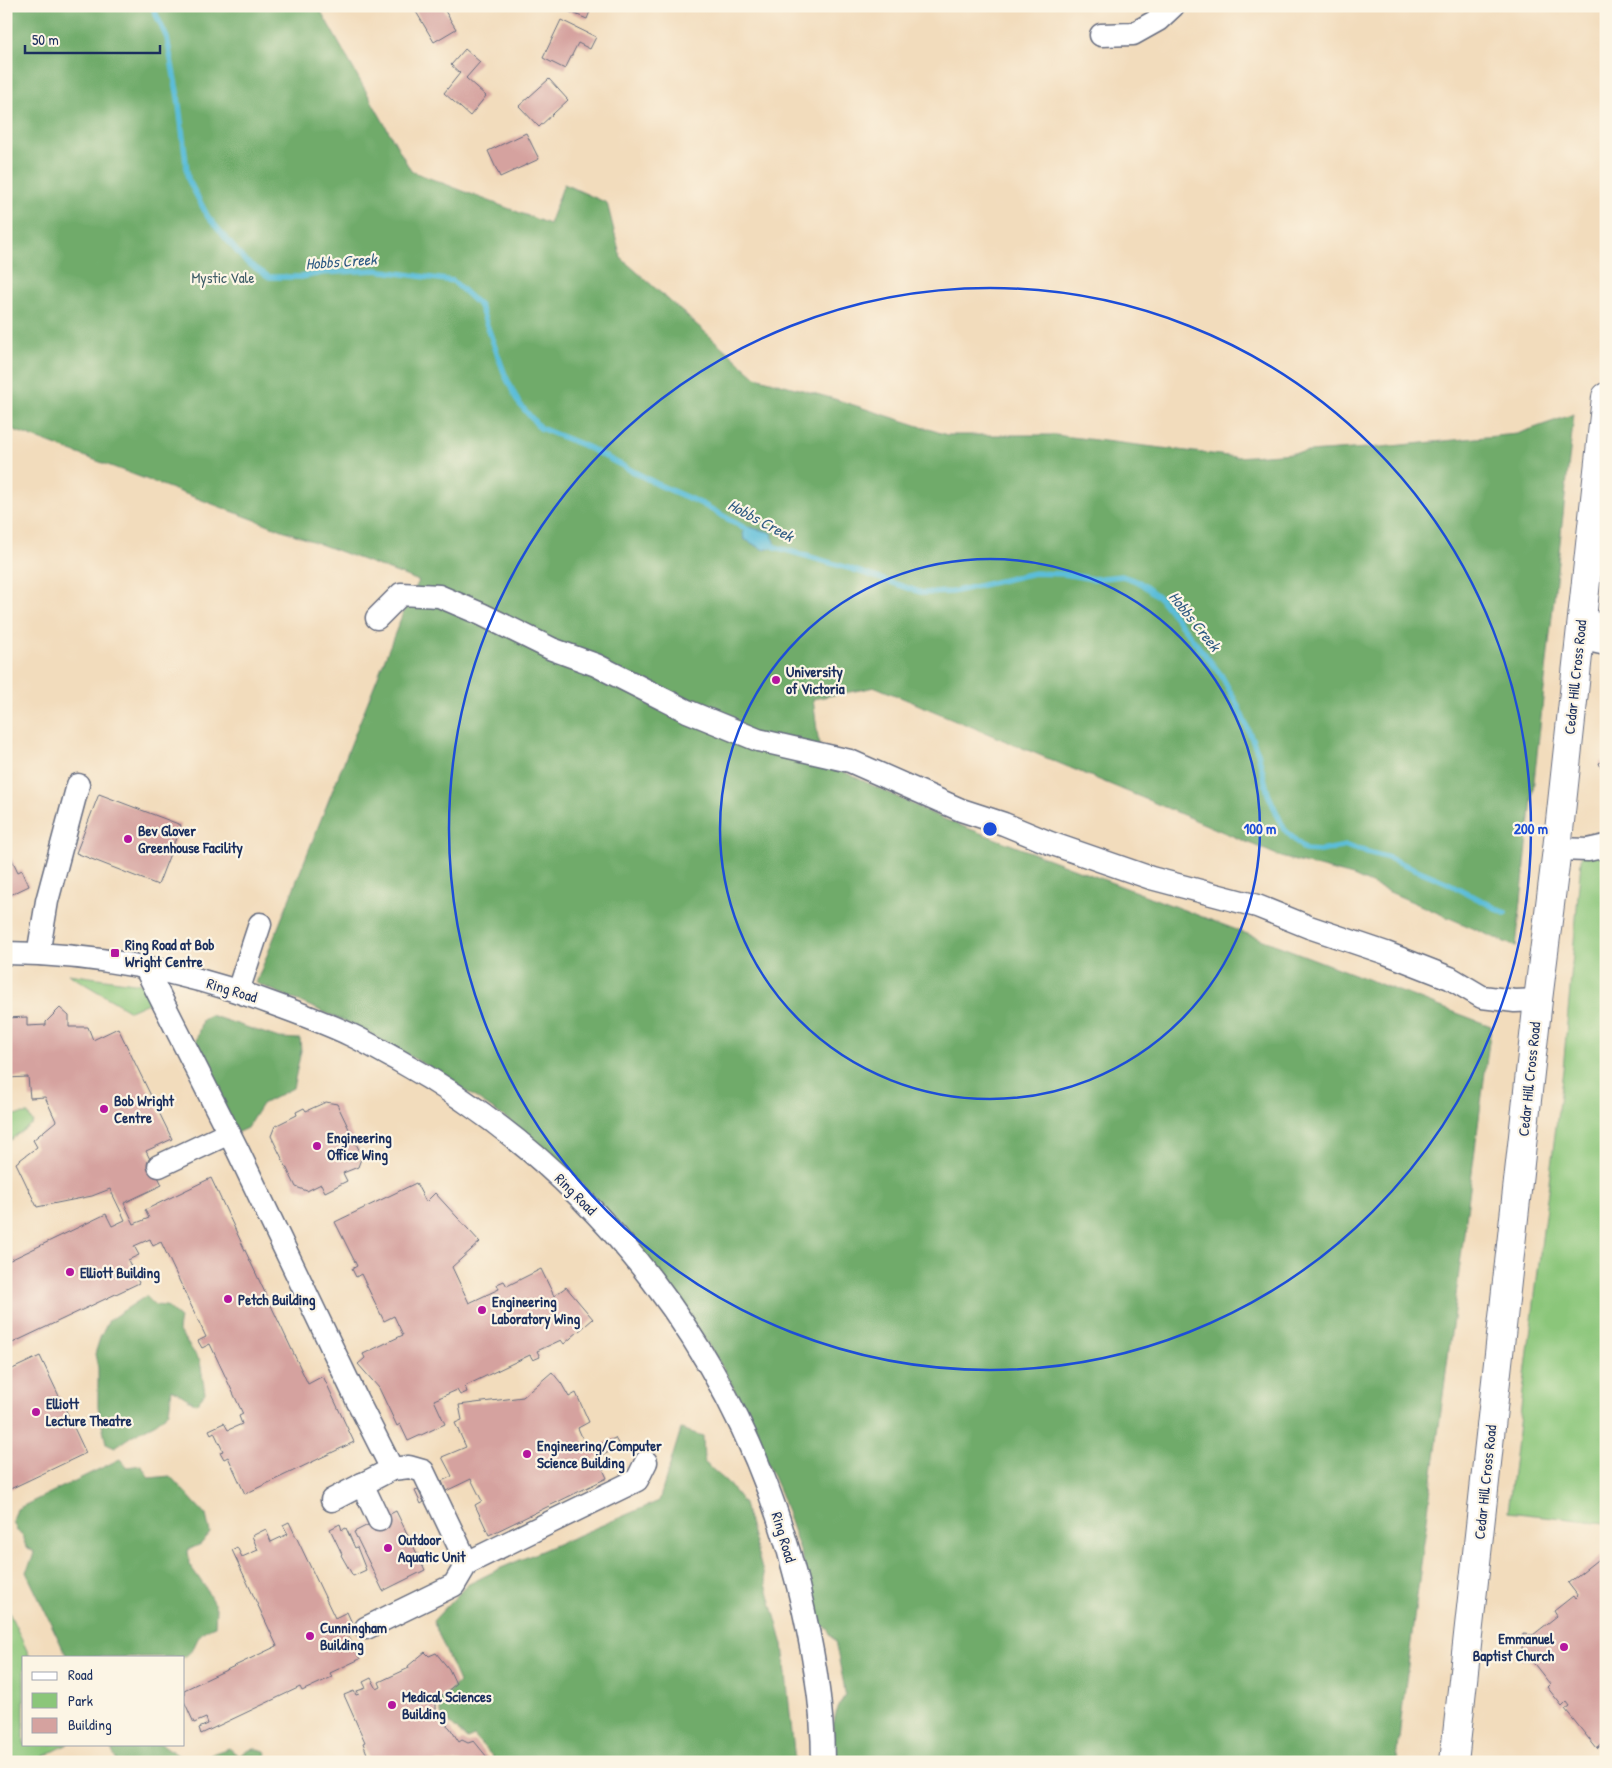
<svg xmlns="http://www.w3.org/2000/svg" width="1612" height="1768" font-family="'Patrick Hand',sans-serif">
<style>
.green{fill:#8bc67a;stroke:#537a6c}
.forest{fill:#70ab6a;stroke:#466d64}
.water{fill:#5bbdd9;stroke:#3b769c}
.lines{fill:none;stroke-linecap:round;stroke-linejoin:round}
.stream{stroke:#5bbdd9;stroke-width:5.5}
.building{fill:#d5a29f}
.minor-casing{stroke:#666c7f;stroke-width:25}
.major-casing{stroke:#666c7f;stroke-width:30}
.minor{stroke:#fff;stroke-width:22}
.major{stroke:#fff;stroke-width:28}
.ring{fill:none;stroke:#1d4ed8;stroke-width:2.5}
.poi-dot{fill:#b5179e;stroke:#fcf5e5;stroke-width:2}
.labels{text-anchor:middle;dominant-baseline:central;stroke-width:4.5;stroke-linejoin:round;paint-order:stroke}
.park-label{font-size:15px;fill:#3d5c66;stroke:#fcf5e5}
.poi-label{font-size:15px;font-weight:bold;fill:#1b2f5e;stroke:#fcf5e5;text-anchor:start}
.street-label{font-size:15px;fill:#1b2f5e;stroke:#fcf5e5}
.water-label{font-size:16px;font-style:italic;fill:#2e5a83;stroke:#fcf5e5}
.centre{fill:#1d4ed8;stroke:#fcf5e5;stroke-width:2.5}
.ring-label{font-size:15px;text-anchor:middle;font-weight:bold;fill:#1d4ed8;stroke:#fcf5e5;stroke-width:4.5;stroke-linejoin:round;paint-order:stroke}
</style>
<rect width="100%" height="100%" fill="#fcf5e5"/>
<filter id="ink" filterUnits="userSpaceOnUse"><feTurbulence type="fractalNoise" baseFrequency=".02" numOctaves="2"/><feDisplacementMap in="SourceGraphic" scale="10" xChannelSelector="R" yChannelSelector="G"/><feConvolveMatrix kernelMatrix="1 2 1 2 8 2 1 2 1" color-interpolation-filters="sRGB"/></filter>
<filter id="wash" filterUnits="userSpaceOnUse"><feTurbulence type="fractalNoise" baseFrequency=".0096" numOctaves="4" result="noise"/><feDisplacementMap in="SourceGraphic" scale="20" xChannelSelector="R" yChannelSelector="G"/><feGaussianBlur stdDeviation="1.12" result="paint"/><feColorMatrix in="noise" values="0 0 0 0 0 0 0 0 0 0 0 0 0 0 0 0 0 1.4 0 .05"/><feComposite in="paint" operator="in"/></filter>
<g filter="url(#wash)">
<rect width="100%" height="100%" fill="#f2dcbc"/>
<!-- green -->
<g class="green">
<polygon points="1606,834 1606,1523 1508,1512 1563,1070 1583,837"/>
<polygon points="68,974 149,985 157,999 130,1011"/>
<polygon points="28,1114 33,1123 6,1143 6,1115"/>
<polygon points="6,1606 30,1657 24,1657 24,1744 68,1744 32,1762 6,1762"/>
</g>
<!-- forest -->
<g class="forest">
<polygon points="6,6 318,6 411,171 549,224 564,184 607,203 621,258 756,377 838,400 947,435 1055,435 1236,457 1381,447 1517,434 1574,414 1516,947 1353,876 1284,858 1174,811 876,687 813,699 821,761 946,820 1491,1026 1401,1719 1397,1762 834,1762 833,1726 836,1713 845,1694 844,1685 835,1641 827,1629 818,1622 801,1554 782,1497 743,1406 724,1370 702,1335 563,1167 510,1121 438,1072 356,1026 256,983 405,608 419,581 6,427"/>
<polygon points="210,1015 279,1038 300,1039 301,1051 293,1088 262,1104 247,1128 234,1134 192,1055 202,1020"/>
<polygon points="146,1296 155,1305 166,1306 180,1318 178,1330 200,1361 205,1393 196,1404 172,1389 169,1412 156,1423 133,1435 115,1447 106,1443 98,1407 98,1368 95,1354 100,1338 109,1320"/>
<polygon points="681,1429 703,1436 704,1462 727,1482 744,1504 783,1645 795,1762 494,1762 492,1756 474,1736 467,1739 442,1716 438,1702 459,1682 433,1621 467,1585 501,1568 659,1501"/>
<path d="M120,1459L127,1467L141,1465L149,1478L170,1476L206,1515L210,1533L201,1544L188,1550L189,1564L205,1587L216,1608L215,1626C191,1634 201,1647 184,1657H67L26,1572C29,1564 33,1560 34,1551L26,1547L22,1534L17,1531L13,1521L17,1509Z"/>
<polygon points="109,1744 162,1744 179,1756 200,1762 117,1762"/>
<path d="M229,1748L239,1756C249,1749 254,1747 265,1751L269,1762H201L214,1753Z"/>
</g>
<!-- water -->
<path class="water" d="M749,527C757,530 764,530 772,533L775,547L764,550L744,539L743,533Z"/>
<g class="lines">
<!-- stream -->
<g class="stream">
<polyline points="152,6 167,38 178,97 188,179 208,217 245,261 269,277 301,277 322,273 376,270 453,281 480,306 505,375 518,402 540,428 583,445 659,485 702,504 753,533"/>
<polyline points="769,543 775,547 848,568 923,593 952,592 1034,573 1064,574 1093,579 1122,576 1139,582 1160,598 1221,675 1237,704 1258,753 1268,794 1284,829 1305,850 1320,851 1346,846 1389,858 1448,883 1505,913"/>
</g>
</g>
<g id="blocks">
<!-- building -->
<g class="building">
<polygon points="422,6 442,6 456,29 434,42 415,10"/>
<polygon points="565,6 592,6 587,19 563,9"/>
<polygon points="561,20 596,37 590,49 578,43 565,69 543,58"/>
<polygon points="465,49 480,62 466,78 486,96 470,116 444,93 460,73 451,65"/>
<polygon points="549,79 568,100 539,127 519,106"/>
<polygon points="526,133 539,159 500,177 488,151"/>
<polygon points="1606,760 1606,779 1599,763"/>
<polygon points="99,794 181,825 158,885 76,853"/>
<polygon points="6,847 18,872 22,870 29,886 6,897"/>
<polygon points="60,1008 69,1016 69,1027 88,1027 93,1040 118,1028 172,1139 146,1151 162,1185 124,1203 134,1224 149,1218 145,1210 211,1178 308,1384 323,1376 354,1442 245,1494 228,1457 224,1459 220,1452 223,1451 214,1432 211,1434 209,1430 224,1423 228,1430 242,1424 239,1416 243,1414 210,1344 202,1348 198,1341 206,1337 161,1242 153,1246 150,1239 134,1246 139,1255 128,1260 139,1283 6,1346 6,1262 106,1214 112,1226 125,1220 110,1189 92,1196 37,1207 16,1163 37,1147 33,1140 56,1121 45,1097 30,1098 28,1077 6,1078 6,1018 27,1017 27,1026 46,1025 46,1022"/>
<polygon points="326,1102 337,1104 362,1156 358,1167 343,1173 347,1181 325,1192 321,1184 307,1191 296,1187 271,1136 275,1126 297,1115 296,1112 304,1108 306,1111"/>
<polygon points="416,1183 426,1202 435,1193 480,1242 452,1267 469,1303 499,1289 497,1284 504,1281 507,1286 541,1269 554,1296 566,1287 593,1319 564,1344 561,1340 537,1351 540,1357 533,1360 530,1355 465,1386 467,1392 460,1395 457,1390 434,1400 445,1424 408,1441 400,1424 397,1426 379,1388 358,1364 365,1358 363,1354 403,1335 394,1316 384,1321 361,1274 356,1277 352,1269 357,1266 335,1222"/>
<polygon points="40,1356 86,1453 6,1491 6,1372"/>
<polygon points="552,1372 561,1383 569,1397 576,1393 589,1422 578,1428 588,1451 615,1438 620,1447 594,1459 596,1465 600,1463 607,1478 489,1535 475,1505 482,1501 471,1479 446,1491 442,1481 452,1476 442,1457 466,1447 455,1423 462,1420 459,1405 523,1397"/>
<polygon points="418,1490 424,1502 421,1504 415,1491"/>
<polygon points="396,1511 425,1570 383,1591 354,1532"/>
<polygon points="289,1522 335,1618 347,1612 352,1623 344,1627 360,1659 330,1673 332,1677 302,1691 300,1687 201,1734 199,1728 208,1724 206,1718 194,1723 184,1701 184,1690 277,1646 232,1550 237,1547 242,1557 258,1550 252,1536 266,1529 271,1542 288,1534 283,1525"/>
<polygon points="340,1524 342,1530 346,1528 355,1548 357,1547 366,1570 353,1576 341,1555 342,1554 330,1529"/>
<polygon points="1606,1553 1606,1741 1597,1749 1565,1709 1569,1706 1566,1702 1562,1706 1547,1687 1550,1684 1531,1660 1521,1660 1523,1634 1533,1635 1557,1616 1554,1611 1573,1596 1575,1599 1578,1596 1568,1583"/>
<polygon points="425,1652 429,1656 436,1653 449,1669 456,1684 436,1700 436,1711 438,1717 450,1728 459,1742 462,1740 468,1743 474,1741 487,1757 484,1762 370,1762 363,1743 365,1742 344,1695 354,1691 356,1695 359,1694 357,1691 366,1688 363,1682 371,1678 377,1689 381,1687 379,1682 409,1668 408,1666"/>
</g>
</g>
</g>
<g filter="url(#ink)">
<use href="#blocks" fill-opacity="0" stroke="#666c7f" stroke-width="1"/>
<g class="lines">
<defs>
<g id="minor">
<polyline points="1101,35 1133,34 1158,20 1173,6"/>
<polyline points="377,618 401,594 439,596 481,614 552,649 596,665 687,711 758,740 850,761 961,810 1004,824 1050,843 1151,878 1257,906 1309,927 1386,953 1450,978 1482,997 1515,1001 1538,1000"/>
<polyline points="1581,620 1606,626"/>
<polyline points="1579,638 1606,644"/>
<polyline points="1557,849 1588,850 1606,846"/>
<path d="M6,953C96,954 184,971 268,1002C296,1012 324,1022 351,1035C366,1042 381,1051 396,1059C598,1170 743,1362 798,1586C812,1644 823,1702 823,1762"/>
<polyline points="41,954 40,943 47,901 78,785"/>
<polyline points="145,967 238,1151 357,1400 392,1469 409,1467 423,1471 467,1563"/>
<polyline points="238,991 260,924"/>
<polyline points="159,1166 229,1133"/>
<polyline points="362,1484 379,1520"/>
<polyline points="332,1500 392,1469"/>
<polyline points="366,1628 454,1585 467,1563 637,1480 646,1462"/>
</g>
<polyline id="major" points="1454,1762 1538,1000 1557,849 1606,397"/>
</defs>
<!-- minor casing -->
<use href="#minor" class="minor-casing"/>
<!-- major casing -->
<use href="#major" class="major-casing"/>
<!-- minor -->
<use href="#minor" class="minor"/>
<!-- major -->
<use href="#major" class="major"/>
</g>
</g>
<!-- distance rings -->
<g class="ring">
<circle cx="990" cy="829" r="270"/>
<circle cx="990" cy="829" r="541"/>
</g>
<!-- markers -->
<g class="poi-dot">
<circle cx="776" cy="680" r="5"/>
<circle cx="128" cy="839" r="5"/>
<rect x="110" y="948" width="10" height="10" rx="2.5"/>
<circle cx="104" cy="1109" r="5"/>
<circle cx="317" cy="1146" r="5"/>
<circle cx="70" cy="1272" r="5"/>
<circle cx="228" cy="1299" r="5"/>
<circle cx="482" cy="1310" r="5"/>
<circle cx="36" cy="1412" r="5"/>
<circle cx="527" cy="1454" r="5"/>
<circle cx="388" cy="1548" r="5"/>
<circle cx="310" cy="1636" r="5"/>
<circle cx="1564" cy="1647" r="5"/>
<circle cx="392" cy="1705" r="5"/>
</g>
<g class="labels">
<!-- park labels -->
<g class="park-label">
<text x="223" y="277">Mystic Vale</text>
</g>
<!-- poi labels -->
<g class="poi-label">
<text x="786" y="671">University<tspan x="786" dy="17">of Victoria</tspan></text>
<text x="138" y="830">Bev Glover<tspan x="138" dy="17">Greenhouse Facility</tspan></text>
<text x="125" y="944">Ring Road at Bob<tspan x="125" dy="17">Wright Centre</tspan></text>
<text x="114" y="1100">Bob Wright<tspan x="114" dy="17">Centre</tspan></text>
<text x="327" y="1137">Engineering<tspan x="327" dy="17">Office Wing</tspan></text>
<text x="80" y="1272">Elliott Building</text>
<text x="238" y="1299">Petch Building</text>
<text x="492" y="1301">Engineering<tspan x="492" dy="17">Laboratory Wing</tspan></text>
<text x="46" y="1403">Elliott<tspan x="46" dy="17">Lecture Theatre</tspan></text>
<text x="537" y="1445">Engineering/Computer<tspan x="537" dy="17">Science Building</tspan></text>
<text x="398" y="1539">Outdoor<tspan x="398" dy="17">Aquatic Unit</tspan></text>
<text x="320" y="1627">Cunningham<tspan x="320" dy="17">Building</tspan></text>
<text x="1554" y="1638" text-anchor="end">Emmanuel<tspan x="1554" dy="17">Baptist Church</tspan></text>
<text x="402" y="1696">Medical Sciences<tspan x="402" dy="17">Building</tspan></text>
</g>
<!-- street labels -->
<g class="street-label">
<text transform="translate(1575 677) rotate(-84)">Cedar Hill Cross Road</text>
<text transform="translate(232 990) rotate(17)">Ring Road</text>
<text transform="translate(1529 1079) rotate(-84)">Cedar Hill Cross Road</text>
<text transform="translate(576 1194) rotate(45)">Ring Road</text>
<text transform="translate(1485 1482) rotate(-84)">Cedar Hill Cross Road</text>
<text transform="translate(784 1537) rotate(73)">Ring Road</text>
</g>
<!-- water labels -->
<g class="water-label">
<text transform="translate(341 261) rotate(-4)">Hobbs Creek</text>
<text transform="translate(761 520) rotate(28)">Hobbs Creek</text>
<text transform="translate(1195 621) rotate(51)">Hobbs Creek</text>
</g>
</g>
<circle cx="990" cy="829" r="8" class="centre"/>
<g class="ring-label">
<text x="1260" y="834">100 m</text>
<text x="1531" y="834">200 m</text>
</g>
<!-- margin -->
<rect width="1612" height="1768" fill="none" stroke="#fcf5e5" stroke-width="25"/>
<!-- legend -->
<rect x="22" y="1656" width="162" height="90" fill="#fcf5e5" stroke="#a2a6af"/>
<rect x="32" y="1672" width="25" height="8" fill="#ffffff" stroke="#a2a6af"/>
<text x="68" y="1680" font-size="15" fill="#1b2f5e">Road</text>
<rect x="32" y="1693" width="25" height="15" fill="#8bc67a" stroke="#a2a6af"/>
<text x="68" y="1706" font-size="15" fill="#1b2f5e">Park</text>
<rect x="32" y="1718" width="25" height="15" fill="#d5a29f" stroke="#a2a6af"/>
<text x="68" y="1730" font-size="15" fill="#1b2f5e">Building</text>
<!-- scale -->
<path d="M25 45v8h135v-8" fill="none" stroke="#1b2f5e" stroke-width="2.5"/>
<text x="32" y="45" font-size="15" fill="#1b2f5e" stroke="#fcf5e5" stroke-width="4" paint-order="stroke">50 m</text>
</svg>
